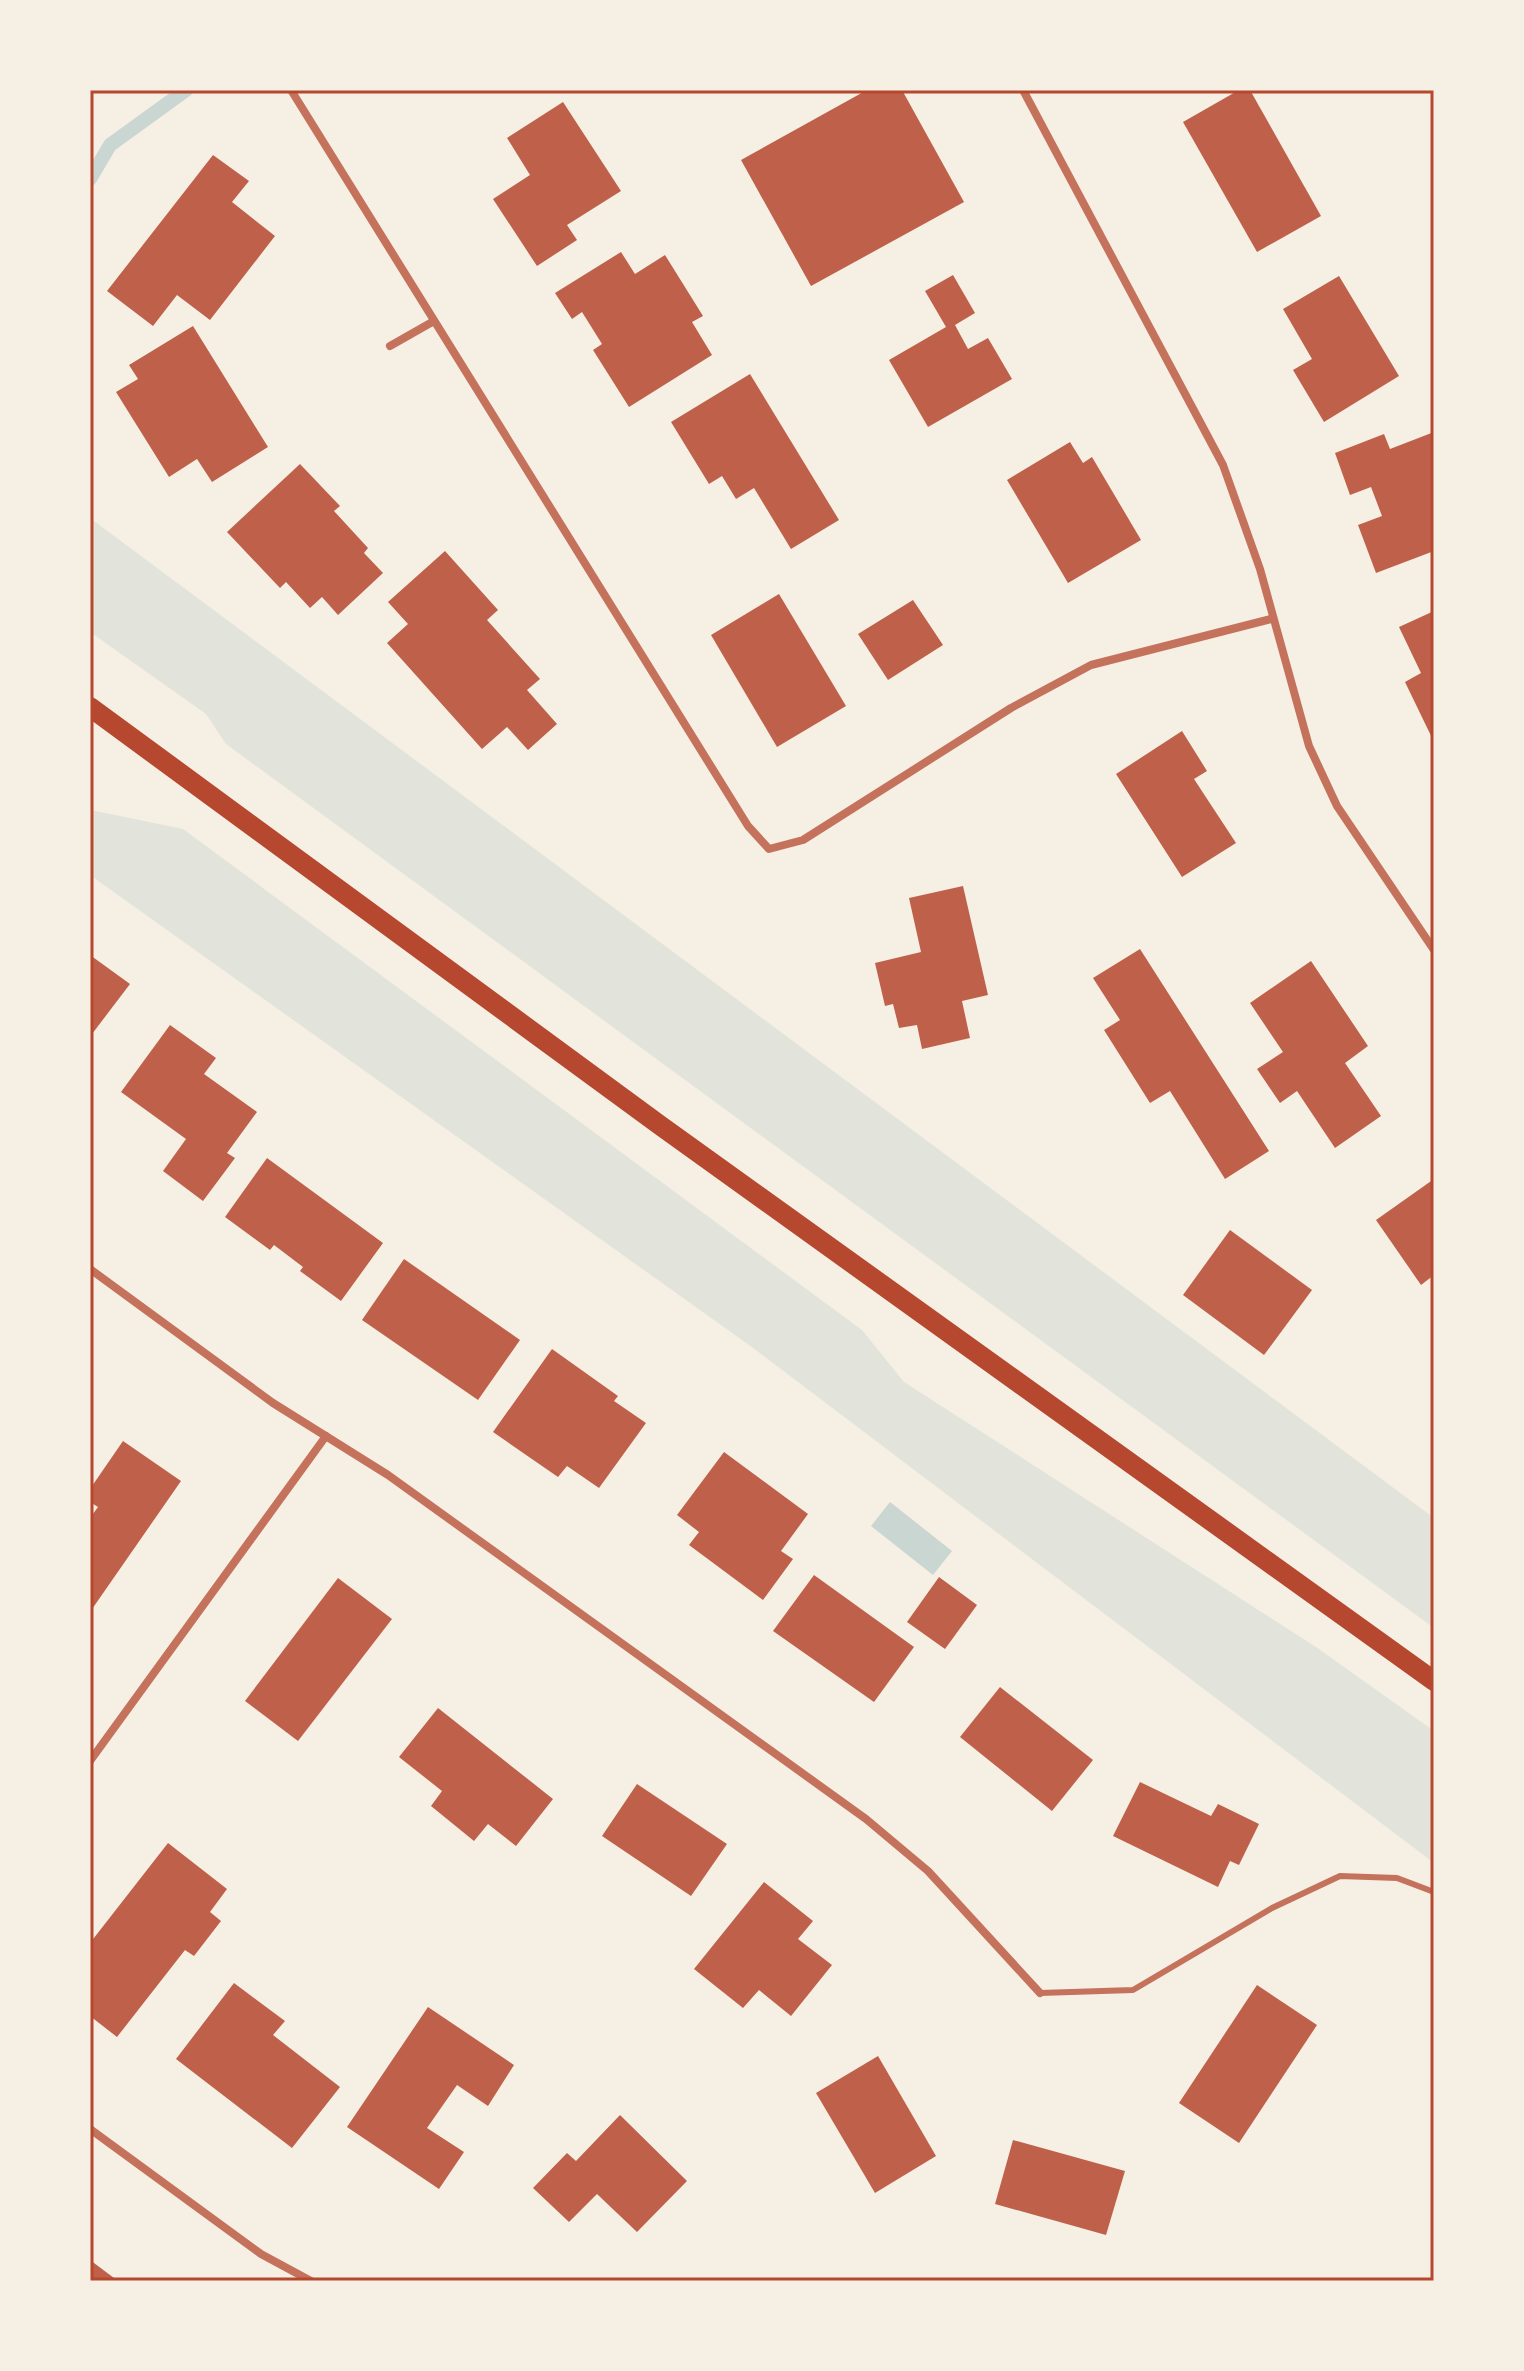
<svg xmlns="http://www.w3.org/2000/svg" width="1524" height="2371" font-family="'PT Sans Narrow',sans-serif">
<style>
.green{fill:#e2e4dc}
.water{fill:#c9d6d2}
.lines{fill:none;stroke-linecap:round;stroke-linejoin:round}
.stream{stroke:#c9d6d2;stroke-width:14}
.building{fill:#bf614a}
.service{stroke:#c5725c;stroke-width:6}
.minor{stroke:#c5725c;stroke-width:8}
.primary{stroke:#b5482f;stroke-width:20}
.neatline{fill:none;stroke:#b5482f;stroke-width:3}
</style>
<rect width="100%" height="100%" fill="#f6efe4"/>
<!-- green -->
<g class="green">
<polygon points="90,518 1434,1518 1434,1628 226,744 206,714 90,632"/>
<polygon points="91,810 183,829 862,1330 904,1382 1316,1647 1434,1731 1434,1863 749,1345 90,875"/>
</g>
<!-- water -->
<polygon class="water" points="890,1502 952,1551 933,1575 871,1526"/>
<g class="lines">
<!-- stream -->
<polyline class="stream" points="90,179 110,145 186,90"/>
</g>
<!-- building -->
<g class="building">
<polygon points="867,90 902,90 964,202 811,286 741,160"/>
<polygon points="1239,90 1250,90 1321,216 1257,252 1183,122"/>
<polygon points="563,102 621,191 567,225 577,240 537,266 493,199 530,175 507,138"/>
<polygon points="213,155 249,181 232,202 275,236 210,320 177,295 153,326 107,291"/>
<polygon points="621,252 635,274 665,255 703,316 692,322 712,355 629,407 593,350 602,344 582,312 572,319 555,293"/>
<polygon points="953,275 975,313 955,325 968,349 988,338 1012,379 928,427 889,360 946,327 925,291"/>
<polygon points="1339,276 1399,376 1324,422 1293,370 1312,359 1283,309"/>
<polygon points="193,326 268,447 212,482 197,459 169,477 116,392 138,379 129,365"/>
<polygon points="750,374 839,520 791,549 754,488 736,499 722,476 709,484 671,422"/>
<polygon points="1434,432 1434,551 1376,573 1358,525 1382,516 1371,487 1350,495 1335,453 1384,434 1390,449"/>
<polygon points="1070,442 1083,463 1092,457 1141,540 1068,583 1007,480"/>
<polygon points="300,464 340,506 334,511 368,548 364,553 383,573 338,615 322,597 310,608 286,582 280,588 227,532"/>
<polygon points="445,551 498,610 487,620 540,679 527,690 557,724 528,750 507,727 482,749 387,643 408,624 388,602"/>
<polygon points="779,594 846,706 777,747 711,635"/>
<polygon points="913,600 943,645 888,680 858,634"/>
<polygon points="1434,611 1434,742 1405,682 1421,673 1399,627"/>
<polygon points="1182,731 1207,771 1194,779 1236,843 1182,877 1116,774"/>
<polygon points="963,886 988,995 962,1001 970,1038 922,1049 917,1025 899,1028 893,1004 885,1006 875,963 921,952 909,898"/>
<polygon points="1140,949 1269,1151 1225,1179 1170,1091 1150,1103 1104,1030 1120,1020 1093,978"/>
<polygon points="90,955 130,984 92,1034 90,1032"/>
<polygon points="1311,961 1368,1046 1345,1063 1381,1116 1335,1148 1297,1091 1280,1103 1257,1069 1283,1052 1250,1003"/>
<polygon points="170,1025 216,1058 204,1074 257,1112 227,1153 235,1158 203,1201 163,1171 186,1139 121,1092"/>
<polygon points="267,1158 383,1243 341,1301 300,1271 303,1267 274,1245 270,1250 225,1217"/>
<polygon points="1434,1179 1434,1275 1421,1285 1376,1220"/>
<polygon points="1230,1230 1312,1290 1264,1355 1183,1295"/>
<polygon points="404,1259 520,1340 478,1400 362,1320"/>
<polygon points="552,1349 618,1396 614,1401 646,1423 599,1488 567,1466 558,1477 493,1432"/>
<polygon points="123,1441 181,1481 90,1612 90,1518 98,1507 90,1502 90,1489"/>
<polygon points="724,1452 808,1514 781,1551 793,1559 763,1600 689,1545 699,1532 677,1515"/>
<polygon points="814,1575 914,1647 874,1702 773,1631"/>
<polygon points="939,1577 977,1605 945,1649 907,1622"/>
<polygon points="338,1578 392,1619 298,1741 245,1701"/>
<polygon points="1000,1687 1093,1760 1052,1811 960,1737"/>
<polygon points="438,1708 553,1799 516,1846 488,1824 474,1841 431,1806 442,1791 399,1757"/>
<polygon points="1140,1782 1211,1816 1218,1804 1259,1824 1239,1865 1230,1861 1218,1887 1113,1836"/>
<polygon points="637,1784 727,1844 691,1896 602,1836"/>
<polygon points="168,1843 227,1889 210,1912 221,1921 194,1956 185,1950 117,2037 90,2016 90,1943"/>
<polygon points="764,1882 813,1921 798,1939 832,1965 791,2016 759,1990 743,2008 694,1969"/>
<polygon points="234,1983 285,2021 273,2035 340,2087 292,2148 176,2059"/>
<polygon points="1257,1985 1317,2025 1239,2143 1179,2103"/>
<polygon points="428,2007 514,2065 488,2106 457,2085 427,2128 464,2152 439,2189 347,2127"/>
<polygon points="878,2056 936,2156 875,2193 816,2093"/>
<polygon points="620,2115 687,2181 637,2232 597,2194 569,2222 533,2188 567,2153 576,2161"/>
<polygon points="1013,2140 1125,2171 1106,2235 995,2204"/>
<polygon points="90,2260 118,2281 90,2281"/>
</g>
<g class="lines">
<!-- service -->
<polyline class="service" points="1040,1993 1133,1990 1272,1908 1340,1876 1397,1878 1434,1892"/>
<!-- minor -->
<g class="minor">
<polyline points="291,90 748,826 769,849 803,840 1011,708 1091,665 1271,619"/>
<polyline points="1023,90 1223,465 1260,569 1309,746 1337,806 1434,950"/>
<polyline points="390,346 434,321"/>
<polyline points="90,1269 273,1403 388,1475 866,1819 928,1871 1040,1993"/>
<polyline points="90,1761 326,1436"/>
<polyline points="90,2129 261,2254 311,2281"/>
</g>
<!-- primary -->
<polyline class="primary" points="90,707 661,1126 1434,1681"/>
</g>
<!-- border -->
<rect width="1524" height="2371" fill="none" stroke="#f6efe4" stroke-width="184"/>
<rect x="92" y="92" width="1340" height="2187" class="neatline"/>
</svg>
